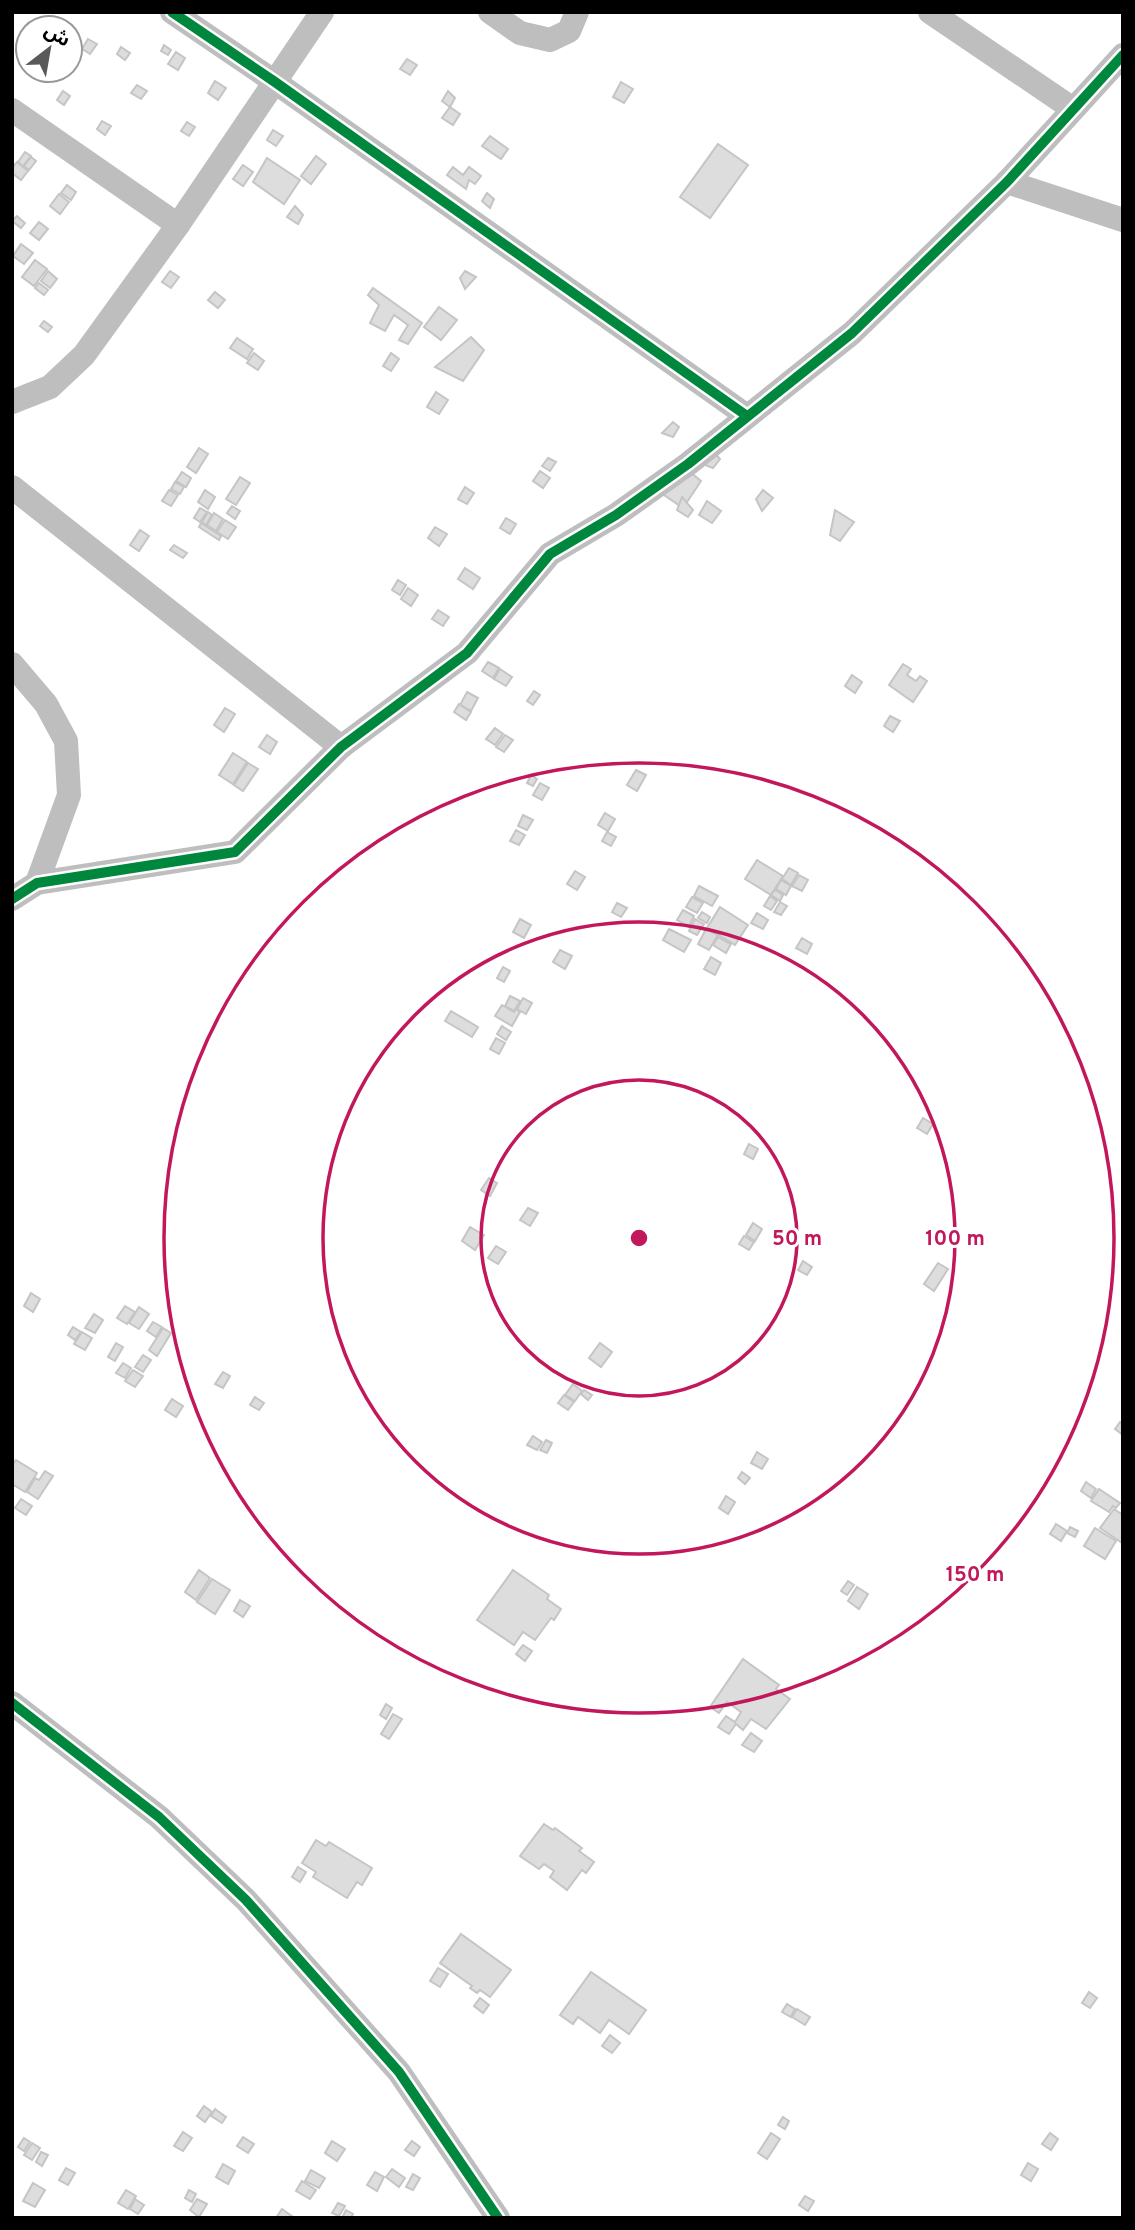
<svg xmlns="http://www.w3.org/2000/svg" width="1135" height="2230" font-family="Overpass,'Noto Sans Arabic',sans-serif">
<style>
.building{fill:#ddd;stroke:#c5c5c5;stroke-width:2}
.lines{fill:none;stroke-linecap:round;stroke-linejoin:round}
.street{stroke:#bebebe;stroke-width:24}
.cycleway-casing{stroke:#fff;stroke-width:15}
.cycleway{stroke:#00873e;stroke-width:10}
.ring{fill:none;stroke:#c2185b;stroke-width:3.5}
.centre{fill:#c2185b;stroke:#fff;stroke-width:3.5}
.ring-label{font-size:21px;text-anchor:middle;font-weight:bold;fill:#c2185b;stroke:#fff;stroke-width:6;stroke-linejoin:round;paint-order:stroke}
</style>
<rect width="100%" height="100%" fill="#fff"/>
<!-- building -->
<g class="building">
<polygon points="88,39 97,44 90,54 82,49"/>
<polygon points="164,45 171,50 168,55 161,51"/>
<polygon points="121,47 130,53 125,60 117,54"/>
<polygon points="176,52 185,58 178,70 168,64"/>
<polygon points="407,59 417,65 410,75 400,69"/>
<polygon points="215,81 226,88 218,100 208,93"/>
<polygon points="621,82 633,89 624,103 613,97"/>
<polygon points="137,85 147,91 141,99 131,93"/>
<polygon points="63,91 70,96 64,105 57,100"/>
<polygon points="448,91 455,98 450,107 442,101"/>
<polygon points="450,107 460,114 453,125 442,118"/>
<polygon points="102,121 111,126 105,135 97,129"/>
<polygon points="187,122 195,127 189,136 181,131"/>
<polygon points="273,130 283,136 276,146 267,140"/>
<polygon points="490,136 508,149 501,159 482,146"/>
<polygon points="718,144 748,165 710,218 680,197"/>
<polygon points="25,152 31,156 23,166 18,162"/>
<polygon points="316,156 326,164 311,184 301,176"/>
<polygon points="31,157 36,161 29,170 24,166"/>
<polygon points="267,158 300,180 284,204 253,182"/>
<polygon points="17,162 28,171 21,180 12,173 12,168"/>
<polygon points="243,165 253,172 243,186 233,179"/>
<polygon points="453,167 463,175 469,167 481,176 475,184 469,180 466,189 447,175"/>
<polygon points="67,185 76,192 71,200 61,193"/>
<polygon points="487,193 494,199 490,208 482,201"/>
<polygon points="59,194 69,202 60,214 50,206"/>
<polygon points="295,206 303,215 298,224 287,217"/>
<polygon points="17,216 25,223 21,228 12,221"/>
<polygon points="39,222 48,229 39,240 30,233"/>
<polygon points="21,244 33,253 24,264 13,256"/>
<polygon points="35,260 47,269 34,286 22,277"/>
<polygon points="48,271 57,279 50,288 41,281"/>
<polygon points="170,271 179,277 171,288 162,282"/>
<polygon points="465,271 476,277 465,289 460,278"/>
<polygon points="39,283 48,290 44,295 35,288"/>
<polygon points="373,288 422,323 408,344 399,340 408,325 394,315 385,331 370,323 379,305 368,295"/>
<polygon points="215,292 225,300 218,308 208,300"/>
<polygon points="439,307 457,320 441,340 424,327"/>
<polygon points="44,321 52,327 48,332 40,326"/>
<polygon points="471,337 484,350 463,381 435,367"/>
<polygon points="237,338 253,349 247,359 230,348"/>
<polygon points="254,353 264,361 258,370 247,363"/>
<polygon points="391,353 399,359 391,371 383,366"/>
<polygon points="436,392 448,400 439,414 427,407"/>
<polygon points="673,422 679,427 673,437 662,433"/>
<polygon points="199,448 208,454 196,473 187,467"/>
<polygon points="713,451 720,459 713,468 705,465"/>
<polygon points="548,458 556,462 550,471 542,466"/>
<polygon points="678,462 701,481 683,508 654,488"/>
<polygon points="540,471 550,478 543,488 533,481"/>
<polygon points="182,472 191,478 186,487 176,481"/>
<polygon points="240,477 250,483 236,505 226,499"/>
<polygon points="175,482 184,487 180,494 171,489"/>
<polygon points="465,487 474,493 467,504 458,499"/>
<polygon points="169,490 178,495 171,506 162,501"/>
<polygon points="205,490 215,497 208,509 198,502"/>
<polygon points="763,490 773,498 762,511 756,499"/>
<polygon points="682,497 693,510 688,517 677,510"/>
<polygon points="707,501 721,511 712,523 699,515"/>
<polygon points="232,506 240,511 235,519 227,513"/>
<polygon points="200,508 207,512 200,522 194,518"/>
<polygon points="835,510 854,522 840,541 830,535"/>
<polygon points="208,512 212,515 206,525 202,522"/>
<polygon points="214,513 223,519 216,531 207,525"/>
<polygon points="506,518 516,524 510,534 500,528"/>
<polygon points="225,520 236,527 228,539 217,532"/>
<polygon points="201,523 221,536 219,540 199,527"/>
<polygon points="435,527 447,534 439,546 428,538"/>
<polygon points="140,530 149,536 139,551 130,545"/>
<polygon points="174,545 187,553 183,558 170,550"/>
<polygon points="465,568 480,578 473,589 458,579"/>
<polygon points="398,580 406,585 400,595 392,590"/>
<polygon points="408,588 418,595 411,606 401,599"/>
<polygon points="438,610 449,617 443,626 432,619"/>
<polygon points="488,662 499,668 493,678 482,671"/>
<polygon points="903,664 911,669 907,675 916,681 920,676 927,681 913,702 889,685"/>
<polygon points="500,669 512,677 506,686 494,679"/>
<polygon points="852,675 862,682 855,693 845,686"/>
<polygon points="534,691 540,695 533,705 527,701"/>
<polygon points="467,692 478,698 471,711 460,705"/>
<polygon points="459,704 471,712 466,720 454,712"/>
<polygon points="225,708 235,714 224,732 214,725"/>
<polygon points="890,716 900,721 893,732 884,726"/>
<polygon points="495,728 503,734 495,745 486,739"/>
<polygon points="267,735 277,742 270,754 259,747"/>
<polygon points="505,735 513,740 504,752 496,747"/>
<polygon points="233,753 247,762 233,784 219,775"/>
<polygon points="248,763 258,769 243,791 234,785"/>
<polygon points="636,770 646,775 637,791 627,785"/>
<polygon points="531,775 537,779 533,786 527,783"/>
<polygon points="540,783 549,788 542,800 533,795"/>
<polygon points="605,813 615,819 608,831 598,825"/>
<polygon points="523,815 533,820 527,830 518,826"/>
<polygon points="516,830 525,835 519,845 510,841"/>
<polygon points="607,832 616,837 611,846 602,841"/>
<polygon points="757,860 783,876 771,895 745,879"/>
<polygon points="789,868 798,873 791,885 782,879"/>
<polygon points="575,871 585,877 577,890 567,884"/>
<polygon points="799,875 808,880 802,891 792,886"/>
<polygon points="781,880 791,886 786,895 776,889"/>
<polygon points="699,886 718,896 712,906 694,896"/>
<polygon points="775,890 783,895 780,901 771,895"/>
<polygon points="770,896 777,901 771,910 764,906"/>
<polygon points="692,897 703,903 697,913 686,907"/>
<polygon points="780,902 787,906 781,915 774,912"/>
<polygon points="617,903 627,908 621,917 612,912"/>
<polygon points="720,907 748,925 735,945 707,928"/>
<polygon points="683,910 694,916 689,927 677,920"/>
<polygon points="702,912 710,917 707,923 698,918"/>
<polygon points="757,913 768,920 763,929 751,923"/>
<polygon points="520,919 531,925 524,938 513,932"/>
<polygon points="695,919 704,924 697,935 689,931"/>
<polygon points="669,929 691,940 684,952 663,940"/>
<polygon points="706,929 718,935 709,950 698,944"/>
<polygon points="718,937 731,944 726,953 713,945"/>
<polygon points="802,938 812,944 807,954 796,948"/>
<polygon points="560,950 572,956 565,969 553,962"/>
<polygon points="711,957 721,963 715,975 704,969"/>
<polygon points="503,967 510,971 504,982 497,978"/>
<polygon points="510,996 520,1001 514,1011 505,1006"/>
<polygon points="523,998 532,1003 526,1014 517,1009"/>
<polygon points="502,1005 514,1012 516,1009 520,1012 512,1026 495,1016"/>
<polygon points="451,1011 478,1027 472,1037 445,1021"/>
<polygon points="502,1026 511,1032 506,1040 497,1034"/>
<polygon points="496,1038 505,1043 499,1054 490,1049"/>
<polygon points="923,1118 933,1124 927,1134 917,1128"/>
<polygon points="749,1144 758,1149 753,1159 744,1154"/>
<polygon points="489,1178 497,1183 490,1196 481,1190"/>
<polygon points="528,1208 538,1213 530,1226 520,1220"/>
<polygon points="753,1223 762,1229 755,1241 746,1235"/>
<polygon points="470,1227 484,1235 475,1250 462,1241"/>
<polygon points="744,1236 754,1242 749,1250 739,1244"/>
<polygon points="496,1246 506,1252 498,1264 488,1258"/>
<polygon points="803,1261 812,1267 807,1275 798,1270"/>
<polygon points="938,1263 948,1269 934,1291 924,1284"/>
<polygon points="31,1293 40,1299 33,1312 24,1306"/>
<polygon points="125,1306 135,1312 127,1324 117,1318"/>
<polygon points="139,1307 149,1314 139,1329 129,1323"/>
<polygon points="94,1314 103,1320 95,1333 85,1328"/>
<polygon points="153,1322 162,1327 156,1337 147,1331"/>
<polygon points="73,1327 81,1332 75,1340 68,1335"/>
<polygon points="163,1328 171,1333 157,1356 149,1350"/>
<polygon points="82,1332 92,1338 85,1350 74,1344"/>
<polygon points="116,1343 123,1347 115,1361 108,1357"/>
<polygon points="600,1343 612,1352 601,1367 589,1358"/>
<polygon points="143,1355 151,1360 143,1372 135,1367"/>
<polygon points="123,1363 131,1368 125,1378 116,1373"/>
<polygon points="133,1370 143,1376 135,1387 125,1381"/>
<polygon points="223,1372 230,1376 223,1388 215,1384"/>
<polygon points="573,1384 582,1391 575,1401 565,1395"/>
<polygon points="584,1390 592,1395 588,1400 581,1394"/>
<polygon points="564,1395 574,1402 568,1410 558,1403"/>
<polygon points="255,1397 264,1403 259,1410 250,1405"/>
<polygon points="172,1399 183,1406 176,1417 165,1410"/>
<polygon points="1120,1422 1123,1424 1123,1435 1115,1429"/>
<polygon points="533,1436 542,1442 537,1450 527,1445"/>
<polygon points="546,1440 552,1443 547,1453 540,1450"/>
<polygon points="757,1452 768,1459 762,1469 751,1463"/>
<polygon points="16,1460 37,1473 25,1492 12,1484 12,1465"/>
<polygon points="45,1471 53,1476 38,1499 27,1492 35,1478 39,1480"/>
<polygon points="742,1472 750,1478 745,1484 738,1478"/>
<polygon points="1086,1482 1096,1489 1091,1498 1081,1491"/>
<polygon points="1099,1489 1120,1503 1116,1508 1113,1506 1109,1512 1091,1501"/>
<polygon points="726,1496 735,1502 728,1514 719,1508"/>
<polygon points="21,1499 32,1506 26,1515 15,1508"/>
<polygon points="1114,1509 1123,1515 1122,1543 1100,1528"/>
<polygon points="1056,1524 1067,1531 1061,1541 1050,1534"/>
<polygon points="1070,1527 1078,1531 1075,1537 1067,1533"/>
<polygon points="1095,1528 1116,1541 1105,1559 1084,1546"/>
<polygon points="199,1570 210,1578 196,1600 185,1592"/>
<polygon points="513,1570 549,1595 547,1599 561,1609 554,1620 551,1618 535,1640 523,1632 514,1645 477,1620"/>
<polygon points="212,1579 230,1590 215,1614 197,1602"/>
<polygon points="848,1581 854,1585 847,1595 841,1591"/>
<polygon points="857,1587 868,1594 859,1609 848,1601"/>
<polygon points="240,1600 250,1606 243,1617 234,1611"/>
<polygon points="523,1645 532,1651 525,1661 516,1654"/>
<polygon points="743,1659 779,1685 776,1689 790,1699 766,1729 751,1719 743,1730 736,1724 729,1734 718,1727 726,1716 735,1722 741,1712 727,1702 719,1713 710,1707"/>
<polygon points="386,1704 392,1708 386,1719 380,1715"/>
<polygon points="393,1714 402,1719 389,1739 381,1734"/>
<polygon points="751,1733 762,1741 754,1752 742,1745"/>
<polygon points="544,1824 553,1830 555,1828 582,1848 579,1851 594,1862 586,1873 582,1870 567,1890 550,1877 554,1871 544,1864 539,1869 520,1856"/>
<polygon points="316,1840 326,1846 329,1842 372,1868 362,1885 357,1882 347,1898 313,1877 316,1872 302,1863"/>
<polygon points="298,1867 306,1872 300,1882 292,1877"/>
<polygon points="461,1934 511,1970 490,1997 480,1990 477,1993 470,1988 472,1986 440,1963"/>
<polygon points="438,1968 448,1974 440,1987 430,1981"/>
<polygon points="591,1972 646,2010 629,2034 609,2020 600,2033 578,2017 573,2024 560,2015"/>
<polygon points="1089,1992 1097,1998 1090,2008 1082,2003"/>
<polygon points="480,1998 489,2005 483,2013 474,2006"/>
<polygon points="787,2004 795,2009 791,2017 782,2012"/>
<polygon points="797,2009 810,2017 805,2025 792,2017"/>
<polygon points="610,2035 620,2043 612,2053 602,2046"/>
<polygon points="204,2106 212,2112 205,2122 197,2116"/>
<polygon points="215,2109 226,2117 222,2123 211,2116"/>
<polygon points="783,2117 789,2121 785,2129 778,2125"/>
<polygon points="183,2132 192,2138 183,2151 174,2146"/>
<polygon points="771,2133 780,2139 767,2159 758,2153"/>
<polygon points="1050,2133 1058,2139 1051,2150 1042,2144"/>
<polygon points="243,2137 254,2144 248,2153 237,2146"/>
<polygon points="24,2138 30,2142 24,2151 18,2147"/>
<polygon points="332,2141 345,2149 337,2161 325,2153"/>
<polygon points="412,2141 420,2147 414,2156 405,2150"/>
<polygon points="32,2143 40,2148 32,2160 24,2155"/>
<polygon points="41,2152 48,2155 42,2166 36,2162"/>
<polygon points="1028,2163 1038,2169 1031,2181 1021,2175"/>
<polygon points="223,2164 235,2171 228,2184 216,2177"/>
<polygon points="66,2168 75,2173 68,2185 59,2180"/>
<polygon points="392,2169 405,2178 399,2187 386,2177"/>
<polygon points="311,2170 325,2178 319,2188 305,2181"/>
<polygon points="375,2172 384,2177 377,2191 367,2185"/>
<polygon points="413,2174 420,2178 413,2190 406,2187"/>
<polygon points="302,2181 316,2190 310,2199 296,2191"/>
<polygon points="33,2183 45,2190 35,2207 23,2201"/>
<polygon points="126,2190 136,2196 128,2209 118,2203"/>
<polygon points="189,2190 196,2194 192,2202 185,2198"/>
<polygon points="805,2196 814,2201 808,2211 799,2205"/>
<polygon points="135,2199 144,2205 138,2214 130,2209"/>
<polygon points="197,2199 207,2204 199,2217 190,2210"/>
<polygon points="338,2203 345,2206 339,2216 332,2213"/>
<polygon points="282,2209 293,2217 276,2218"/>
<polygon points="346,2210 353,2214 351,2218 342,2218"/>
</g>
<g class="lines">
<!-- street -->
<g class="street">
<polyline points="172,12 275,82 747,416"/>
<polyline points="490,12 520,33 550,40 569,31 577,12"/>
<polyline points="930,12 1073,109"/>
<polyline points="12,110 178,225"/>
<polyline points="1007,182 1123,220"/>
<polyline points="12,402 50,387 84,355 178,225 322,12"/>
<polyline points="12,487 341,747"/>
<polyline points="12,664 46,704 66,741 69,795 37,883"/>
<polyline points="12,899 37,883 235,852 341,747 467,653 550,554 616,515 688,464 852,333 1007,182 1123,55"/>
<polyline points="12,1703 159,1817 246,1900 399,2072 498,2218"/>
</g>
<defs>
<g id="cycleway">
<polyline points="172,12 275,82 747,416"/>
<polyline points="12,899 37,883 235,852 341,747 467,653 550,554 616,515 688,464 852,333 1007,182 1123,55"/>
<polyline points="12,1703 159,1817 246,1900 399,2072 498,2218"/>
</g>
</defs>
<!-- cycleway casing -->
<use href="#cycleway" class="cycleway-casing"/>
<!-- cycleway -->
<use href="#cycleway" class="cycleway"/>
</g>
<!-- distance rings -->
<g class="ring">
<circle cx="639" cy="1238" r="158"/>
<circle cx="639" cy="1238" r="316"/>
<circle cx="639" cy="1238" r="475"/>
</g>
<circle cx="639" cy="1238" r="10" class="centre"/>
<g class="ring-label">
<text x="797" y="1245">50 m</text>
<text x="955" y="1245">100 m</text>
<text x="975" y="1581">150 m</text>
</g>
<!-- border -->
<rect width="1135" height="2230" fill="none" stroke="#000000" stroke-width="28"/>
<!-- north arrow -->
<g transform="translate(49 49) rotate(31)"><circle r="33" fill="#ffffff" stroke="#999999" stroke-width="2"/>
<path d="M0-5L12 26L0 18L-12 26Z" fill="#595959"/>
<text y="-10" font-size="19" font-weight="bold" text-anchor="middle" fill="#000000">ش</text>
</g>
</svg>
